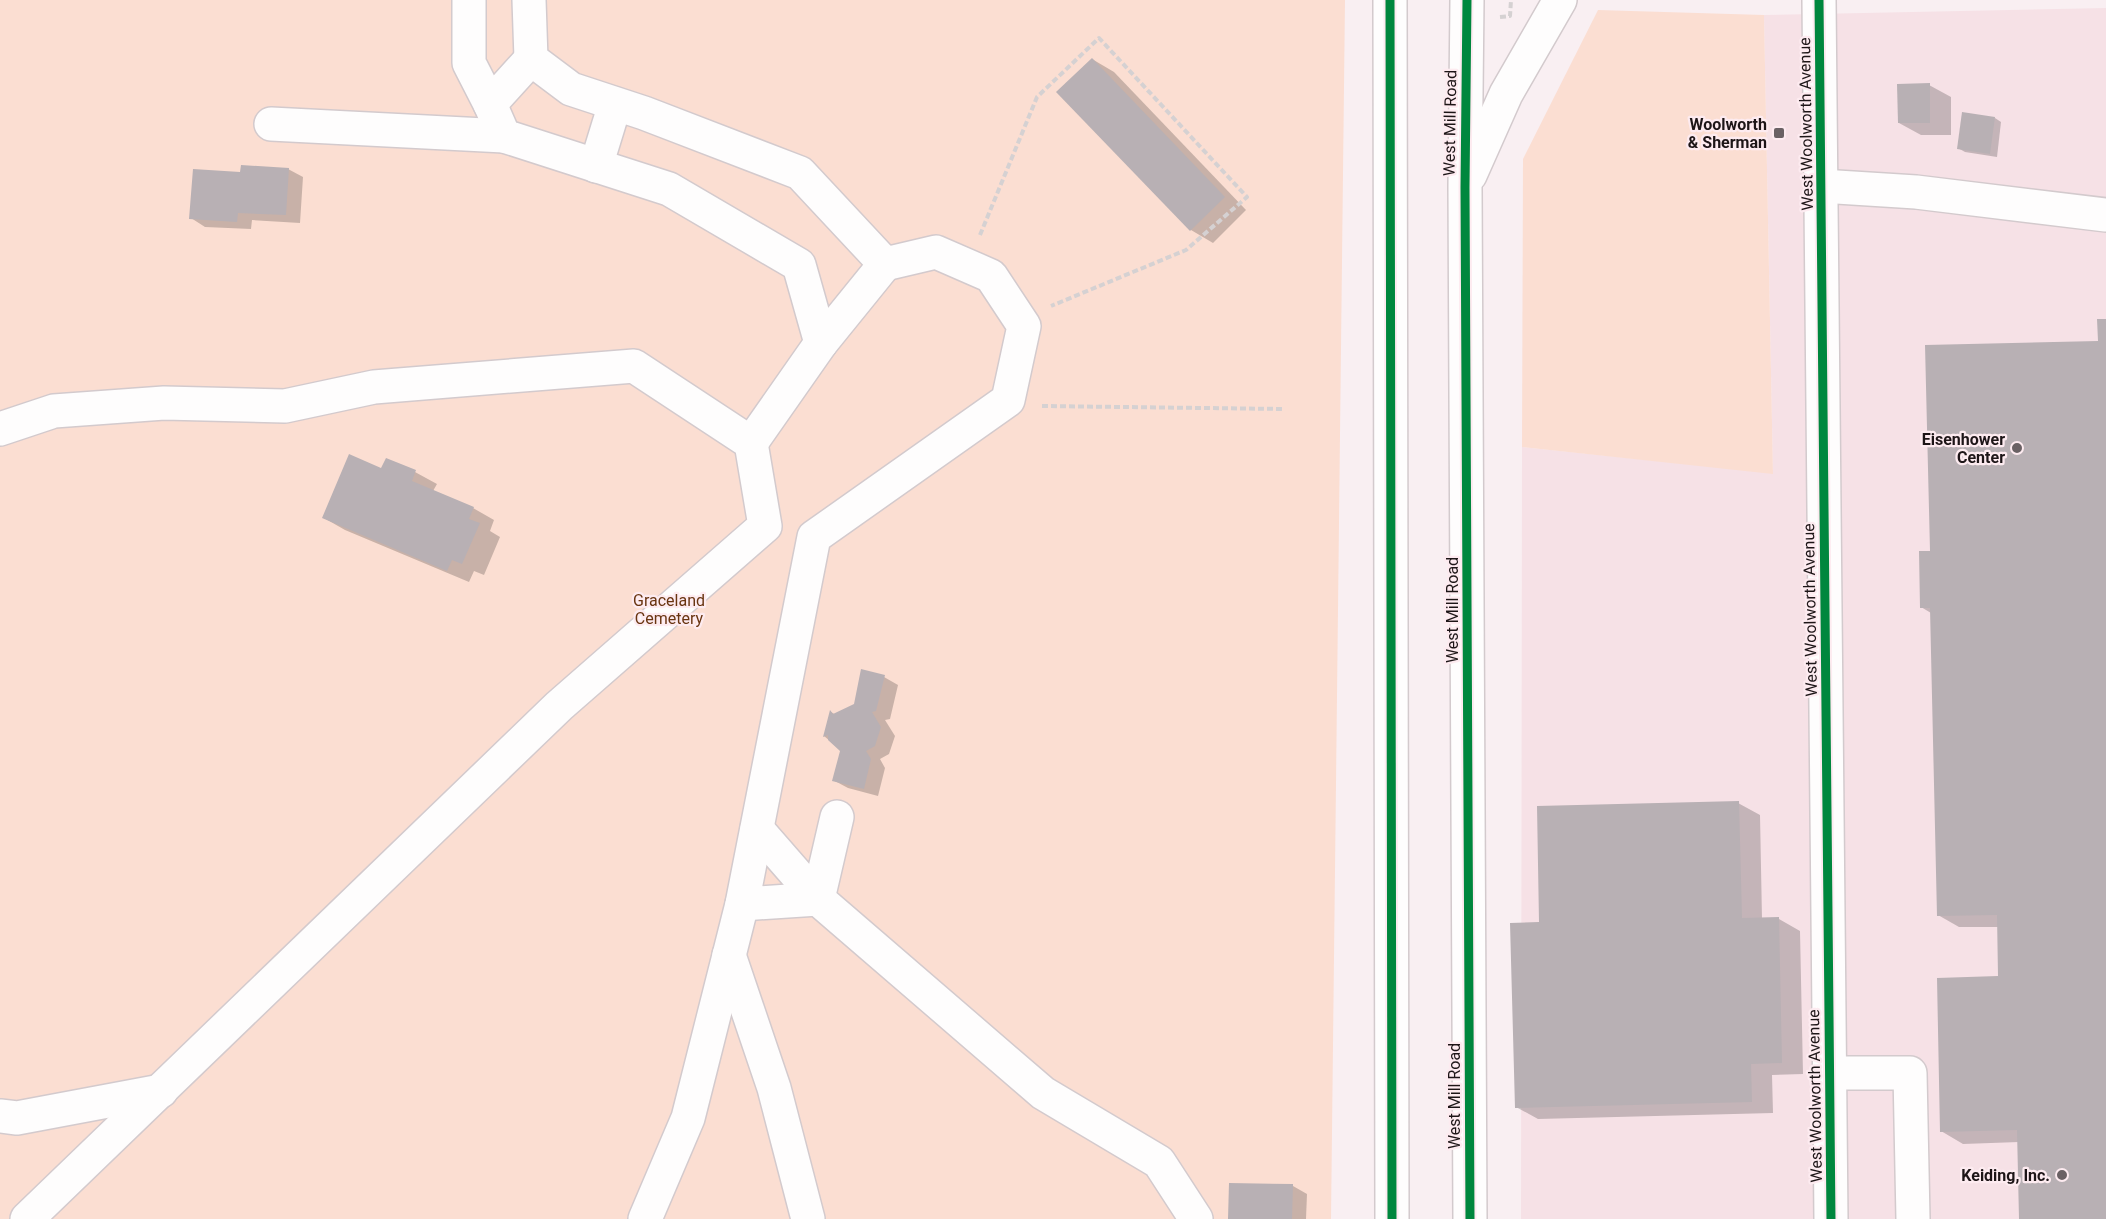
<svg xmlns="http://www.w3.org/2000/svg" width="2106" height="1219" font-family="Roboto,sans-serif">
<style>
.built{fill:#f6e1e6}
.green{fill:#fbded2}
.shadow{fill:#0003}
.building{fill:#b8b0b4}
.lines{fill:none;stroke-linecap:round;stroke-linejoin:round}
.minor-casing{stroke:#d3cacd;stroke-width:36}
.major-casing{stroke:#d3cacd;stroke-width:36}
.path{stroke:#d5d1d2;stroke-width:4;stroke-dasharray:6 3;stroke-linecap:butt}
.minor{stroke:#fefdfd;stroke-width:33}
.major{stroke:#fefdfd;stroke-width:33}
.cycleway-casing{stroke:#fdebf0;stroke-width:13}
.cycleway{stroke:#00873e;stroke-width:9}
.poi-dot{fill:#6a6164;stroke:#fdebf0;stroke-width:2}
.labels{text-anchor:middle;dominant-baseline:central;stroke-width:4.5;stroke-linejoin:round;paint-order:stroke}
.street-label{font-size:16px;fill:#1d1517;stroke:#fdebf0}
.poi-label{font-size:16px;font-weight:bold;fill:#1d1517;stroke:#fdebf0;text-anchor:end}
.park-label{font-size:16px;fill:#693511;stroke:#fdebf0}
</style>
<rect width="100%" height="100%" fill="#f9eff2"/>
<!-- built -->
<polygon class="built" points="2106,8 2106,1219 1521,1219 1522,447 1773,473 1764,15"/>
<!-- green -->
<g class="green">
<polygon points="0,0 1345,0 1331,1219 0,1219"/>
<polygon points="1598,10 1764,15 1773,474 1522,447 1523,159"/>
</g>
<!-- shadow -->
<g class="shadow">
<polygon points="1092,59 1114,72 1246,210 1213,243 1191,230 1058,92"/>
<polygon points="1929,85 1951,97 1951,135 1921,135 1899,123"/>
<polygon points="1995,118 2001,122 1997,157 1965,152 1958,148"/>
<polygon points="288,169 303,177 300,223 252,220 251,229 205,227 191,218"/>
<polygon points="2106,321 2106,1219 2020,1219 2019,1142 1963,1144 1941,1131 2000,978 1999,927 1959,927 1938,915 1931,613 1921,607 1931,552 2100,342"/>
<polygon points="387,460 415,472 437,484 433,491 473,508 494,520 490,531 500,537 484,575 474,571 469,582 345,530 324,518 382,470"/>
<polygon points="884,677 898,685 890,719 885,720 895,736 889,754 880,759 885,768 878,796 848,788 833,780 842,751 824,736 831,712 836,715 855,705"/>
<polygon points="1738,803 1760,815 1762,919 1779,919 1800,931 1803,1074 1772,1075 1773,1113 1538,1119 1516,1107 1541,924"/>
<polygon points="1293,1186 1307,1194 1306,1219 1229,1219"/>
</g>
<!-- building -->
<g class="building">
<polygon points="1092,58 1225,197 1190,231 1056,92"/>
<polygon points="1930,83 1930,123 1898,123 1897,84"/>
<polygon points="1962,112 1995,117 1990,154 1957,149"/>
<polygon points="241,165 289,168 286,215 238,213 237,222 189,219 193,169 240,172"/>
<polygon points="2097,319 2106,319 2106,1219 2019,1219 2017,1130 1940,1132 1937,978 1998,976 1997,915 1937,916 1930,608 1920,608 1919,551 1930,551 1925,345 2098,341"/>
<polygon points="349,454 381,468 386,458 416,470 412,481 474,507 469,519 480,523 462,564 452,560 447,571 322,518"/>
<polygon points="861,669 885,675 876,711 872,712 881,727 875,746 866,751 871,759 864,789 832,781 840,751 828,740 828,735 823,737 830,710 833,714 854,704"/>
<polygon points="1739,801 1742,918 1779,917 1782,1063 1751,1064 1752,1102 1515,1108 1510,923 1539,922 1537,806"/>
<polygon points="1229,1183 1293,1184 1292,1219 1228,1219"/>
</g>
<g class="lines">
<defs>
<g id="minor">
<polyline points="469,0 469,63 490,104 504,136 669,189 799,265 821,343 751,443"/>
<polyline points="529,0 531,59 571,89 644,113 800,173 885,264 936,252 991,276 1024,326 1008,400 814,537 742,904 688,1118 645,1219"/>
<polyline points="1819,0 1831,1219"/>
<polyline points="490,104 531,59"/>
<polyline points="271,124 504,136"/>
<polyline points="596,166 615,104"/>
<polyline points="1821,186 1916,192 2106,215"/>
<polyline points="821,343 885,264"/>
<polyline points="0,429 54,411 164,403 285,406 374,387 634,366 751,443 765,526 559,706 27,1219"/>
<polyline points="757,829 818,899 837,817"/>
<polyline points="742,904 818,899 1043,1093 1159,1162 1196,1219"/>
<polyline points="729,955 774,1088 808,1219"/>
<polyline points="1830,1073 1910,1073 1913,1219"/>
<polyline points="0,1116 17,1118 161,1091"/>
</g>
<g id="major">
<polyline points="1390,0 1392,1219"/>
<polyline points="1467,0 1465,187 1470,1219"/>
<polyline points="1470,175 1506,94 1560,0"/>
</g>
</defs>
<!-- minor casing -->
<use href="#minor" class="minor-casing"/>
<!-- major casing -->
<use href="#major" class="major-casing"/>
<!-- path -->
<g class="path">
<polyline points="1500,17 1510,16 1511,0"/>
<polyline points="980,235 1037,97 1099,38 1247,197 1186,250 1051,306"/>
<polyline points="1042,406 1284,409"/>
</g>
<!-- minor -->
<use href="#minor" class="minor"/>
<!-- major -->
<use href="#major" class="major"/>
<defs>
<g id="cycleway">
<polyline points="1390,0 1392,1219"/>
<polyline points="1467,0 1465,187 1470,1219"/>
<polyline points="1819,0 1831,1219"/>
</g>
</defs>
<!-- cycleway casing -->
<use href="#cycleway" class="cycleway-casing"/>
<!-- cycleway -->
<use href="#cycleway" class="cycleway"/>
</g>
<!-- markers -->
<g class="poi-dot">
<rect x="1773" y="127" width="12" height="12" rx="3"/>
<circle cx="2017" cy="448" r="6"/>
<circle cx="2062" cy="1175" r="6"/>
</g>
<g class="labels">
<!-- street labels -->
<g class="street-label">
<text transform="translate(1450 123) rotate(-89)">West Mill Road</text>
<text transform="translate(1806 124) rotate(-91)">West Woolworth Avenue</text>
<text transform="translate(1452 610) rotate(-90)">West Mill Road</text>
<text transform="translate(1810 610) rotate(-91)">West Woolworth Avenue</text>
<text transform="translate(1454 1096) rotate(-90)">West Mill Road</text>
<text transform="translate(1815 1096) rotate(-91)">West Woolworth Avenue</text>
</g>
<!-- poi labels -->
<g class="poi-label">
<text x="1767" y="124">Woolworth<tspan x="1767" dy="18">&amp; Sherman</tspan></text>
<text x="2005" y="439">Eisenhower<tspan x="2005" dy="18">Center</tspan></text>
<text x="2050" y="1175">Keiding, Inc.</text>
</g>
<!-- park labels -->
<g class="park-label">
<text x="669" y="600">Graceland<tspan x="669" dy="18">Cemetery</tspan></text>
</g>
</g>
</svg>
